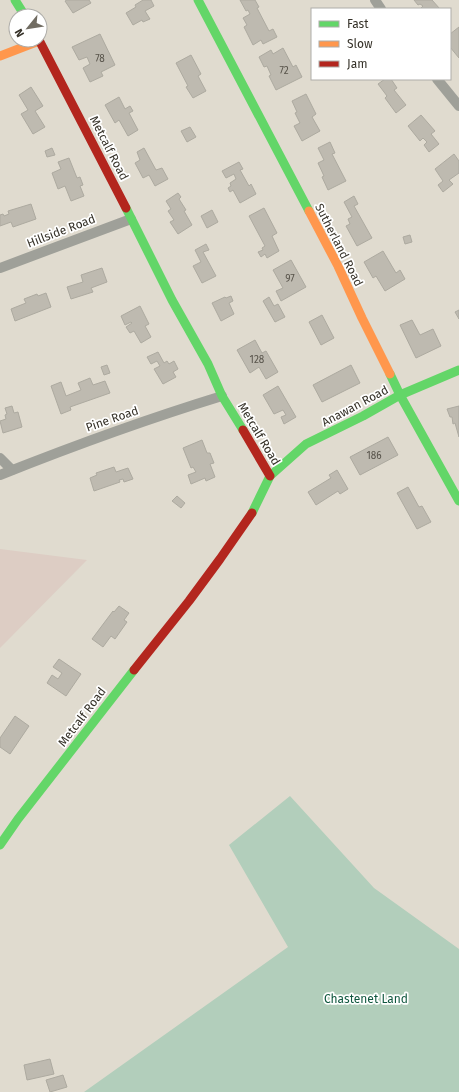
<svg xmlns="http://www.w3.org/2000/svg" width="459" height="1092" font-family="'Fira Sans',sans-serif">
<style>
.education{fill:#ddcdc4}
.green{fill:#b2cebb}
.building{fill:#bebab0;stroke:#adaaa0}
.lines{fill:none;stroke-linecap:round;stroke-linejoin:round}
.street{stroke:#9fa099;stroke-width:10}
.fast{stroke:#63d668;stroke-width:9}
.slow{stroke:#ff974d;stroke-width:9}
.jam{stroke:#b3261e;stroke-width:9}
.labels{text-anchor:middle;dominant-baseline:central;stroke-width:3.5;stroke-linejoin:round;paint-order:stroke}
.number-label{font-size:10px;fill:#57534a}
.street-label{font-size:12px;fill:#353128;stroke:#fff}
.park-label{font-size:12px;fill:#0f573e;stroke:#fff}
</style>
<rect width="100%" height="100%" fill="#e0dbcf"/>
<!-- education -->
<polygon class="education" points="0,549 87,560 0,648"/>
<!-- green -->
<polygon class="green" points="290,796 374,888 459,949 459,1092 84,1092 288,947 229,845"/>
<!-- building -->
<g class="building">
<polygon points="67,0 89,0 91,3 73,13 65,1"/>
<polygon points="143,0 151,0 154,6 145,11 150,19 143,22 142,20 133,25 126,13 136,7 135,5"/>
<polygon points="240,0 255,0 259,7 257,8 269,31 273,29 277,37 263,44 261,40 253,45 244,27 247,25 243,18 250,14 248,10 246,11"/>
<polygon points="414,0 432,0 440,9 420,9 423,6 420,4 418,5"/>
<polygon points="459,27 459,58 450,47 450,34"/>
<polygon points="100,34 115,65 101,72 103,76 90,82 83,68 90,64 87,57 79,60 72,47"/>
<polygon points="283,48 293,67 296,65 302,77 276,90 269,76 271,75 267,66 264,67 259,57 271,50 273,54"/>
<polygon points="191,55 201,74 198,76 206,91 193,98 186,87 188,86 176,63"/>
<polygon points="385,79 391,79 397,88 394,90 406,105 396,113 385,98 387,96 378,84"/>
<polygon points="31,87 43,106 35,111 45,127 33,134 21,114 28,110 19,95"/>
<polygon points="306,94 316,114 312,117 320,131 302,141 294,126 300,123 295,113 297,112 292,101"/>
<polygon points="119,97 125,109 130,106 133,111 129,113 138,130 128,136 119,120 115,123 105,105"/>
<polygon points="421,115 435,131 431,134 439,144 429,152 424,145 427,142 423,138 420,141 408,126"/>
<polygon points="190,127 196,137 187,142 181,131"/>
<polygon points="330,142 335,153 332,154 346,181 328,190 322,177 324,176 318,163 324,160 318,148"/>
<polygon points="52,148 55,155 47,157 45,151"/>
<polygon points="144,148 156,170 162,168 168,179 155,186 149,175 143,178 135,163 140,160 137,152"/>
<polygon points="454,154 459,161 459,173 449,180 453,184 443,192 438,185 443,181 435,169"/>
<polygon points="69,158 77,178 80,177 83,185 80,186 84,196 71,201 65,186 58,189 52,173 61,169 58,162"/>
<polygon points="239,162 243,169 240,170 249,186 251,184 256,194 240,203 233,190 230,192 228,188 231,186 230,183 236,179 234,174 226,178 222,171"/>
<polygon points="178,193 181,197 179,199 186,210 184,211 192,225 178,234 170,222 174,220 168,211 171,209 166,201"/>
<polygon points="354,196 358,204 354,206 372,238 357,246 346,226 350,224 348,219 352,217 344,202"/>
<polygon points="31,204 36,219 13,227 11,222 0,226 0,215 3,214 4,216 9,214 8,211"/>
<polygon points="264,208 277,233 272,236 279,251 267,258 265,254 261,257 258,252 263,250 262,248 265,246 249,216"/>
<polygon points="212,210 218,222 207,228 201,216"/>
<polygon points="410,235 412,242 405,244 403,237"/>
<polygon points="206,244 209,250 203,252 216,276 202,283 193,266 201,262 195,250"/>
<polygon points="383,251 396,273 400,270 405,279 385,291 376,276 373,278 364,262"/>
<polygon points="291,260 306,287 281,301 276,291 283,288 273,270"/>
<polygon points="102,268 107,282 91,288 93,292 71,299 67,287 83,282 81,275"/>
<polygon points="46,293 51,307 15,321 11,309 26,303 24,299 37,294 38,296"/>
<polygon points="231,296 233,301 229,303 234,314 221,321 212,303 225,297 226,298"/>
<polygon points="269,297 274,306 278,304 285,317 275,322 263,301"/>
<polygon points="140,306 149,324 145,326 151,337 141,343 134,331 130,333 126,327 132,323 131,322 125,325 121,316"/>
<polygon points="459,310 459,319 455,312"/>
<polygon points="322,315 334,338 321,345 309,322"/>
<polygon points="412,320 420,335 433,329 441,346 416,358 400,325"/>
<polygon points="255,340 262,353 266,351 278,372 266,379 259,367 250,373 237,350"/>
<polygon points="158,352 164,363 167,361 169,364 174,361 178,369 173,372 176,377 163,384 154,369 160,366 157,361 151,364 147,357"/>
<polygon points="107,365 110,373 104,375 101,367"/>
<polygon points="351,365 360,383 322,402 313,385"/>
<polygon points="90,378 93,385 105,381 110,393 70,407 71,410 61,414 51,386 61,382 66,396 81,390 78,383"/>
<polygon points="278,386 296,417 284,424 281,417 286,415 283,410 274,414 263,395"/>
<polygon points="12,406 14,413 18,412 22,427 3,433 0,421 6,419 5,415 7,414 5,408"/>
<polygon points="459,406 459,437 455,423 453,424 452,417 450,417 447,409"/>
<polygon points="388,437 398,455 360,475 350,457"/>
<polygon points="202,440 207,453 210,453 214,463 210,464 215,477 206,481 205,478 191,484 188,475 196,472 193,467 191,468 183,448"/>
<polygon points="114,467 116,472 128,468 133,479 124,482 123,479 119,480 120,482 94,491 90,478 97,475 96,473"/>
<polygon points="337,470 348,489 340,494 338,491 316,505 308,492 331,478 329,475"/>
<polygon points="408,487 419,507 422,506 431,522 417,529 397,493"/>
<polygon points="177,496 185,503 181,508 172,501"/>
<polygon points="119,606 129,613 124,620 127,622 115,639 111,636 103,647 92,639 113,611 114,612"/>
<polygon points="59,659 81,674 66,696 47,683 52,675 58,679 62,673 53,667"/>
<polygon points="15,716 29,726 10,754 0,747 0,738"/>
<polygon points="50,1059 54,1074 27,1080 24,1065"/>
<polygon points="63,1075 67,1087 50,1092 46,1080"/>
</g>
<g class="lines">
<!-- street -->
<g class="street">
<polyline points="375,0 381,9"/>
<polyline points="437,79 459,106"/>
<polyline points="0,268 131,219"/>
<polyline points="0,458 12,470"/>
<path d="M0,475C73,446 147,419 222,396"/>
</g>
<!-- fast -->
<g class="fast">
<polyline points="15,0 25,16"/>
<polyline points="198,0 309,211"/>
<polyline points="126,208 172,300 208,364 222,396 243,430"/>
<polyline points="390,374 400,395 459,501"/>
<polyline points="252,513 270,476 306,444 363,416 400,395 459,370"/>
<polyline points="0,845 18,819 134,670"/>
</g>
<!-- slow -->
<g class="slow">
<polyline points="0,56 39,41"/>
<polyline points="309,211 338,266 362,318 390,374"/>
</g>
<!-- jam -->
<g class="jam">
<polyline points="39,40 126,208"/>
<polyline points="243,430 270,476"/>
<polyline points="134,670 189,601 220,559 252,513"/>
</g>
</g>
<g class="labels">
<!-- number labels -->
<g class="number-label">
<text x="100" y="59">78</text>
<text x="284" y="71">72</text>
<text x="290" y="279">97</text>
<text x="257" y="360">128</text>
<text x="374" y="456">186</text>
</g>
<!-- street labels -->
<g class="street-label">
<text transform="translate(109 148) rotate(63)">Metcalf Road</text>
<text transform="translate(61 231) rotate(-21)">Hillside Road</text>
<text transform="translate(339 245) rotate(63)">Sutherland Road</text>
<text transform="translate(355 406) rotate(-28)">Anawan Road</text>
<text transform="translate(112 419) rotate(-19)">Pine Road</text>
<text transform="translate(259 434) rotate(59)">Metcalf Road</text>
<text transform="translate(82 717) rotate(-53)">Metcalf Road</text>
</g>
<!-- park labels -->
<g class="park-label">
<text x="366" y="999">Chastenet Land</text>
</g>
</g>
<!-- legend -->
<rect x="311" y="8" width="140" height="72" fill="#ffffff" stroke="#aeada9"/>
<rect x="319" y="21" width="20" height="6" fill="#63d668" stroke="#aeada9"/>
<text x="347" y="28" font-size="12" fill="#353128">Fast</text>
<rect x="319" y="41" width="20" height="6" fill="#ff974d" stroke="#aeada9"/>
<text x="347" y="48" font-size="12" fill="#353128">Slow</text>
<rect x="319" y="61" width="20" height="6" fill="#b3261e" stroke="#aeada9"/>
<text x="347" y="68" font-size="12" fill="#353128">Jam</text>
<!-- north arrow -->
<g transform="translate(28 28) rotate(240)"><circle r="19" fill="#ffffff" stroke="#aeada9"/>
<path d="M0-3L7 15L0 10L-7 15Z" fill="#716c62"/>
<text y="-6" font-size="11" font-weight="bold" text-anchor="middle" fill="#353128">N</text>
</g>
</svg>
